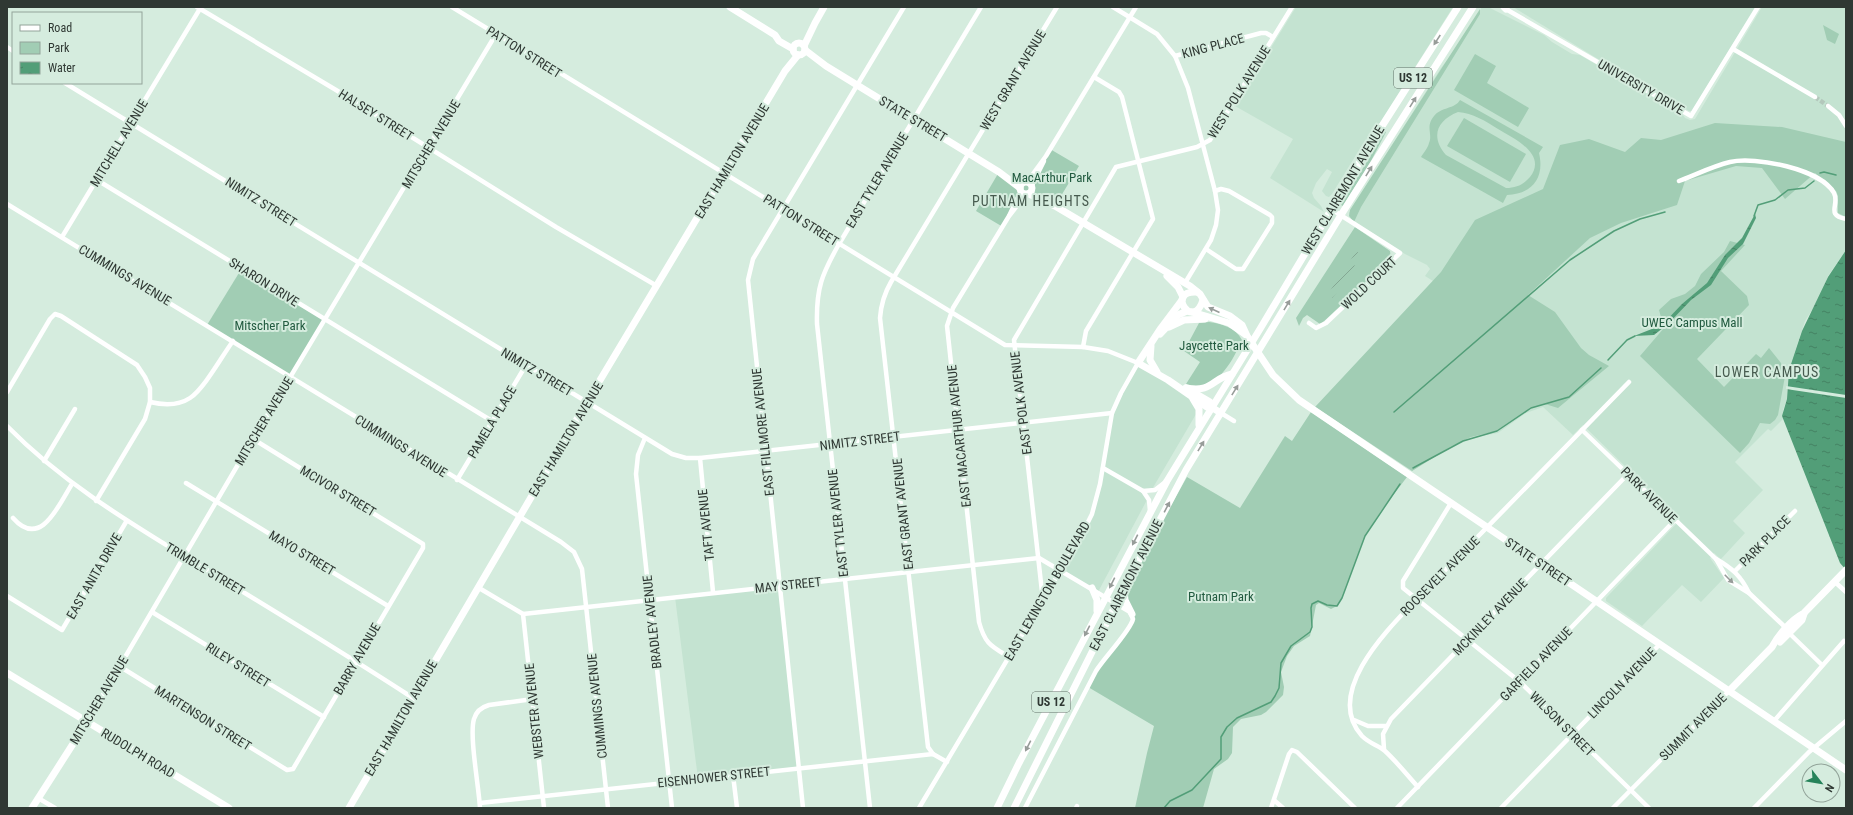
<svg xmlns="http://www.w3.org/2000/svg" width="1853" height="815" font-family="'Roboto Condensed',sans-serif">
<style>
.built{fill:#c4e3d1}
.green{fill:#a1cdb4;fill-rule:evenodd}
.garden{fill:url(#garden-furrows)}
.water{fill:url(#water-ripples)}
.pier{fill:#d5ecde}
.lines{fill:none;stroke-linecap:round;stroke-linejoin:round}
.stream{stroke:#529e78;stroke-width:1.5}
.street-tunnel{stroke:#b4c8bc;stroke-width:4.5;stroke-dasharray:4.5 2;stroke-linecap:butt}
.street{stroke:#fff;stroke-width:4.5}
.secondary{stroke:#fff;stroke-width:7}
.primary{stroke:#fff;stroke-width:7}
.oneway{fill:#979c99}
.labels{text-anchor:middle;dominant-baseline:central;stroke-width:4;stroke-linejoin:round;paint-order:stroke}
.shield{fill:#d5ecde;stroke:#616e66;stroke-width:1}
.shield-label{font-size:12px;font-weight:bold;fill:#2f3833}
.street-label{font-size:13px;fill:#2f3833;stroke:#d5ecde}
.park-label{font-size:13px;fill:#225b40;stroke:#d5ecde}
.neighbourhood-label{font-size:14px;letter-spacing:1px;fill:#475b4f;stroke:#d5ecde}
</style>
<defs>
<pattern id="garden-furrows" width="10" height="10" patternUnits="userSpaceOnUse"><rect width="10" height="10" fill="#a1cdb4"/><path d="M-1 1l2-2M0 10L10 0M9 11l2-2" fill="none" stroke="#84a793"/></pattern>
<pattern id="water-ripples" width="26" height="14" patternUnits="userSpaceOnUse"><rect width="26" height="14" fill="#529e78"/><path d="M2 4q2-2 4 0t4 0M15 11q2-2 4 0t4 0" fill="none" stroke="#448263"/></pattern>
</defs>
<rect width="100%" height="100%" fill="#d5ecde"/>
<!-- built -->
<g class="built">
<polygon points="1296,7 1453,7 1376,129 1361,147 1332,194 1329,197 1326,196 1322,191 1332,172 1327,169 1316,183 1312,193 1314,198 1321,206 1324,212 1270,178 1293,139 1235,106"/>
<polygon points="1482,7 1490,8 1544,35 1552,42 1572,54 1580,55 1683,115 1685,118 1690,120 1695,119 1762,7 1846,7 1846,250 1828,276 1819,299 1805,321 1789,370 1787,399 1783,410 1783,419 1771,431 1768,429 1735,462 1763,490 1733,521 1745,533 1721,559 1714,553 1710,558 1724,578 1701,602 1682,585 1642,626 1606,601 1606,598 1680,520 1583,425 1573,435 1543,407 1526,413 1498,433 1476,437 1451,447 1412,471 1433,281 1425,276 1430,269 1427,265 1405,254 1352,220 1349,213 1441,68 1455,50"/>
<polygon points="1513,7 1755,7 1692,111 1689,111 1616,70"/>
<polygon points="1138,363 1184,393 1199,409 1151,491 1143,491 1148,498 1098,592 1061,570 1095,504 1112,413"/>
<polygon points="779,585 799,768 698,779 675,597"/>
</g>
<!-- green -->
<g class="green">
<polygon points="1480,9 1480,14 1361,207 1354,222 1349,216 1350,210"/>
<polygon points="1823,25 1839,34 1835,44 1827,40"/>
<polygon points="1475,54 1496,66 1487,83 1529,108 1518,127 1454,90"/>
<path d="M1460,100L1543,147L1539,153C1545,178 1532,194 1507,195L1503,203L1421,157C1424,152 1428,148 1429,143C1433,134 1425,127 1434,116C1441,107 1455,109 1460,100ZM1458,112C1473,113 1485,121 1498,129C1513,138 1548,154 1530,177C1523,185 1516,188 1506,188L1446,155C1430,137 1437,120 1458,112Z"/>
<polygon points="1464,118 1526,154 1510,182 1447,146"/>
<polygon points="1715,123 1782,127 1846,142 1846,217 1838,213 1838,196 1836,191 1815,173 1785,199 1762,168 1736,166 1685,181 1677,205 1621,223 1590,238 1528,295 1555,312 1581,348 1589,355 1609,366 1558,408 1545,404 1531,408 1497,431 1471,437 1450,447 1412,471 1315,407 1441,272 1475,220 1543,189 1560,145 1589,139 1625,152 1641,138 1661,140"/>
<polygon points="1385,131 1386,132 1371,161 1343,206 1341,205"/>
<polygon points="1050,149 1079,166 1055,206 1026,194 1003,227 976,211 999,172 1021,182 1025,182"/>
<polygon points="1355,227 1390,251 1391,258 1389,261 1322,323 1320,324 1307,315 1303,318 1299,326 1296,318"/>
<polygon points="1730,241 1745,245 1721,271 1747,296 1749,305 1697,359 1724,387 1756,354 1761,358 1769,348 1781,363 1785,376 1778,415 1775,420 1770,424 1760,423 1749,443 1740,453 1640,356 1664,328 1659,310 1671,299 1685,294 1695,286 1701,274 1724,252"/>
<polygon points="242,268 324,320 290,377 207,325"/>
<path d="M1209,322C1222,324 1235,327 1242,340C1232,362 1216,394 1186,384L1200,362L1184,351L1199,323Z"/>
<polygon points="1311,412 1407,477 1381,511 1365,536 1342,598 1337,606 1331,609 1319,603 1316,605 1310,636 1294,646 1287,656 1281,672 1284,687 1283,695 1266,712 1261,715 1241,719 1233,727 1232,753 1228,759 1214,769 1203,808 1135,808 1147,753 1154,726 1088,687 1096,671 1132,622 1124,588 1187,477 1240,508 1285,436 1292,441"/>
</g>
<!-- garden -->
<path class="garden" d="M1358,249C1358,268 1344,284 1332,298L1329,297L1330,291Z"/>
<!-- water -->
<g class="water">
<polygon points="1755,214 1756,218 1743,244 1728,258 1711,285 1691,300 1668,324 1654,335 1634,336 1662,325 1682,304 1707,283 1725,255 1742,238"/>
<polygon points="1846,250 1846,570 1840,563 1782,416 1787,399 1789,370 1802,331 1828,277"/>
</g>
<!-- pier -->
<polygon class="pier" points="1786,386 1846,395 1846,398 1786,389"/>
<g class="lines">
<!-- stream -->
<g class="stream">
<polyline points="1820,173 1824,172 1836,175"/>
<polyline points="1754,216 1758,205 1775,200 1788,190 1805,188 1814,181"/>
<polyline points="1608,360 1627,340 1635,336"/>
<polyline points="1394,412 1570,260 1614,231 1640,219 1665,212"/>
<polyline points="1413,468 1463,441 1497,431 1531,408 1569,397 1601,368"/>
<polyline points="1164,808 1170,801 1192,790 1221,759 1221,737 1227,727 1237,718 1271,702 1275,696 1279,688 1281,663 1291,646 1310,632 1312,627 1311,608 1312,604 1318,601 1327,605 1337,606 1342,598 1365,536 1400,484"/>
</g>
<!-- street-tunnel -->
<polyline class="street-tunnel" points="1815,97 1828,106"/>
<!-- street -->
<g class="street">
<polyline points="197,7 336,90 556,227 657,286"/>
<polyline points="452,7 1005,345 1083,347 1108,351 1138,363 1121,393 1112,413 1100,484 1092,514 1082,534 919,808"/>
<polyline points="1113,7 1157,34 1175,56 1188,88 1215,191 1218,210 1216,225 1211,240 1185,283"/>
<polyline points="1504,8 1691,116 1758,7"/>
<polyline points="7,47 13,51"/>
<polyline points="1733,49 1815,97"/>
<polyline points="1175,56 1261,33 1266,33 1273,37"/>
<polyline points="65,83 672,454 686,458 700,458 1112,413"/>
<polyline points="1828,106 1839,115 1846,126"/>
<polyline points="97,180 492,421"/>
<path d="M1679,181C1695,175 1713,166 1730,162C1755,156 1821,169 1834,193C1840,205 1825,215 1846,219"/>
<polyline points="1027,182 1046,156 1136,7"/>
<polyline points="1032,185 1044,161"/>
<polyline points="7,204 561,542 574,552 582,569 608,808"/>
<polyline points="1010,215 1026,194"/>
<polyline points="62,237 201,7"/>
<polyline points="1206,249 1236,269 1243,269 1272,223 1272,217 1270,215 1229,191 1221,189 1215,191"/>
<polyline points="1309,323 1316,328 1326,323 1400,253 1331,209"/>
<polyline points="1083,347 1086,331 1153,219 1122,97 1119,92 1094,77"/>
<polyline points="7,392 50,319 55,314 61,316 137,365 145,377 150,388 150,402 145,419 96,501"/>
<path d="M150,402C163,405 178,406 190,398C204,389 222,356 233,341"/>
<polyline points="1221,413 1234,421"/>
<path d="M7,426C65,485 132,524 202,567C273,610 344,653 413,698"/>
<path d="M1582,430L1716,559C1732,568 1741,576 1749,593"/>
<polyline points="645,438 638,455 636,474 672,808"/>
<polyline points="700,458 713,592"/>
<polyline points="44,461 75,409"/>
<polyline points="1103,468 1143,491 1149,500 1150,511"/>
<polyline points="457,480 526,365"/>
<polyline points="186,483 388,606"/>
<polyline points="1143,491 1155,490 1164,483"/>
<polyline points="1451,503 1403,581 1403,588 1520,682 1649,808"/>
<path d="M13,518C41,550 59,504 72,484"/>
<polyline points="1716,559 1728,580 1749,593 1786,628"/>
<polyline points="1735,571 1795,511"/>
<polyline points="1835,582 1846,592"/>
<path d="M479,588L523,614L1039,558L1130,612L1133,619C1131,630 1104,658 1096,671L1025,808"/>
<polyline points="7,596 62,630 126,522"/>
<polyline points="1043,601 1014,340 1116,167 1197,147 1210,140 1292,7"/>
<polyline points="152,612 324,717"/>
<polyline points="523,614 544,808"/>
<polyline points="1789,633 1822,665"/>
<path d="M1009,657C991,646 985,644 979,622L947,326L953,308L1009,216L1021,191"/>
<polyline points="119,666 287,770 293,769 423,548 423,544 253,439"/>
<polyline points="1354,720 1368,726 1386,726"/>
<polyline points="1774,721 1844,641"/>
<polyline points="87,722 253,439 496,34"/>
<polyline points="1384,749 1383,734 1391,719 1628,474"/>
<path d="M933,754L928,747L880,318C881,304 884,294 891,282L1057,7"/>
<polyline points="733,775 737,808"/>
<path d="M1418,787C1407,775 1397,762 1385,751C1378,745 1370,744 1362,736C1324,694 1385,632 1413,603L1629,382"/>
<polyline points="38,798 55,808"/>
<polyline points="1275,801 1283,808"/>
<polyline points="480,803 933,754 947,762"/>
<path d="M480,808C479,788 469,735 474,719C476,712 482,707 489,705L533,699"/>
<polyline points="803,808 748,280 753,259 904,7"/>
<path d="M870,808L817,324C816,288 822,274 839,244L981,7"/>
<polyline points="1076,808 1077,806"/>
<polyline points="1271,808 1289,754 1292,750 1297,752 1355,808"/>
<polyline points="1397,808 1675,520"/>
<polyline points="1501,808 1659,645"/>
<polyline points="1613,808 1729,691"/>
<polyline points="1754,808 1809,752 1846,721"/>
</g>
<!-- secondary -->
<g class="secondary">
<polyline points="730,7 775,35 779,41 793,49"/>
<circle cx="799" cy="49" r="6"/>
<polyline points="804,46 815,23 824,7"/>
<polyline points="805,50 826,66 999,172 1020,188"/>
<circle cx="1026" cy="188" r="6"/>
<polyline points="1029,194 1055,206 1190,286 1200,294 1208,307 1230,316 1242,325 1247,336 1273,375 1299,400 1846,770"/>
<polyline points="1167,276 1178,287 1183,297"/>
<path d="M1197,292C1165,290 1193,332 1203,300"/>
<polyline points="1182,300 1161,328 1138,363 1168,380 1207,407 1211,407 1221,413"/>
<polyline points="1192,312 1229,323 1246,335"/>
<polyline points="1169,327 1184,320 1205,319"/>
<polyline points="1160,334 1178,315 1187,311"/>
<polyline points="1151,346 1150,360 1157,372"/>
<polyline points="1186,388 1210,402 1211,407"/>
<polyline points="1780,642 1802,620 1804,614"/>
<polyline points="7,673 229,808"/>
<path d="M1729,691L1772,647C1779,634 1791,620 1804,613L1846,570"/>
<polyline points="32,808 87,722"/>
<polyline points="349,808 584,407 785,71 798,55"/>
</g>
<!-- primary -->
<g class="primary">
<polyline points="1504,7 1506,9"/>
<path d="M1186,388C1213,393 1212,378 1232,374"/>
<polyline points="1193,399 1199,409 1199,425"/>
<polyline points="1092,588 1097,600 1097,611"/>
<polyline points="1124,590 1125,600 1132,614"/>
<polyline points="997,808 1019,763 1167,481 1260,329 1368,148 1458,7"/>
<polyline points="1014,808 1116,604 1186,470 1341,215 1473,7"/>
</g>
</g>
<!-- one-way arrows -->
<defs><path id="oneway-solid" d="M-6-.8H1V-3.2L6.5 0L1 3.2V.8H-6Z"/></defs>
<g class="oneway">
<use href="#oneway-solid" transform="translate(1437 40) rotate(123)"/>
<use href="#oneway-solid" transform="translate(1413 102) rotate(-58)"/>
<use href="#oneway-solid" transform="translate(1369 171) rotate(-58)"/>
<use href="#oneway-solid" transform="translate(1287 305) rotate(-59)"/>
<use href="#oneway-solid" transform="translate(1214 310) rotate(-156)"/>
<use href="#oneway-solid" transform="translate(1235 390) rotate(-58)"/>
<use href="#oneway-solid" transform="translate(1201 446) rotate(-59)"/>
<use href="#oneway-solid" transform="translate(1167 507) rotate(-62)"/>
<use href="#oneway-solid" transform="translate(1135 540) rotate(117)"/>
<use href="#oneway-solid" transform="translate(1729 579) rotate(45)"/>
<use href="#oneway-solid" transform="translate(1112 583) rotate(117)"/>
<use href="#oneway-solid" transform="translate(1087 631) rotate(117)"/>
<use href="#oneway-solid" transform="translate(1028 746) rotate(117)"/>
</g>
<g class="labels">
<!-- shield labels -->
<g class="shield">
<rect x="1394" y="68" width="38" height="20" rx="3"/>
<rect x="1032" y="692" width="38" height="20" rx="3"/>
</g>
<g class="shield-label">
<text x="1413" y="78">US 12</text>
<text x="1051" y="702">US 12</text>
</g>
<!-- street labels -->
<g class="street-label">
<text transform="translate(1213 46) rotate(-15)">KING PLACE</text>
<text transform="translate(524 52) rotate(32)">PATTON STREET</text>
<text transform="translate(1013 80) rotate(-59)">WEST GRANT AVENUE</text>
<text transform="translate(1641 87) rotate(30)">UNIVERSITY DRIVE</text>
<text transform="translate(1239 92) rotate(-58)">WEST POLK AVENUE</text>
<text transform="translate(376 115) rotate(32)">HALSEY STREET</text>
<text transform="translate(913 119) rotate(31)">STATE STREET</text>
<text transform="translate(119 143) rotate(-59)">MITCHELL AVENUE</text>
<text transform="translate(431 144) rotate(-59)">MITSCHER AVENUE</text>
<text transform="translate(732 161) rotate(-59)">EAST HAMILTON AVENUE</text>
<text transform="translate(877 180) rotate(-59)">EAST TYLER AVENUE</text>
<text transform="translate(1343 190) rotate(-59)">WEST CLAIREMONT AVENUE</text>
<text transform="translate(261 202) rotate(32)">NIMITZ STREET</text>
<text transform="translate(801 220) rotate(32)">PATTON STREET</text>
<text transform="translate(125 275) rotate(31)">CUMMINGS AVENUE</text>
<text transform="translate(264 282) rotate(32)">SHARON DRIVE</text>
<text transform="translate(1369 283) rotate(-43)">WOLD COURT</text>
<text transform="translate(537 372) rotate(31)">NIMITZ STREET</text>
<text transform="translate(1021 403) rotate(-97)">EAST POLK AVENUE</text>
<text transform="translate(264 421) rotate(-59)">MITSCHER AVENUE</text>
<text transform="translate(492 422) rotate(-59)">PAMELA PLACE</text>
<text transform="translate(763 432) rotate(-96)">EAST FILLMORE AVENUE</text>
<text transform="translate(959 436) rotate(-96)">EAST MACARTHUR AVENUE</text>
<text transform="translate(566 439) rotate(-59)">EAST HAMILTON AVENUE</text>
<text transform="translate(860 441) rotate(-7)">NIMITZ STREET</text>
<text transform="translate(401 446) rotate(32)">CUMMINGS AVENUE</text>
<text transform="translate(338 491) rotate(31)">MCIVOR STREET</text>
<text transform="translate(1649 495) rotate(45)">PARK AVENUE</text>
<text transform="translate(903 514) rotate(-96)">EAST GRANT AVENUE</text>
<text transform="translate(838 523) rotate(-96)">EAST TYLER AVENUE</text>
<text transform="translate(706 525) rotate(-96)">TAFT AVENUE</text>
<text transform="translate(1765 541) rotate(-45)">PARK PLACE</text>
<text transform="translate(302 553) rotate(31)">MAYO STREET</text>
<text transform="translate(1538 562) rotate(34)">STATE STREET</text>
<text transform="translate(205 569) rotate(31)">TRIMBLE STREET</text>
<text transform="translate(94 576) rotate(-60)">EAST ANITA DRIVE</text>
<text transform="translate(1440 576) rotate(-45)">ROOSEVELT AVENUE</text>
<text transform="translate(788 585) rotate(-6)">MAY STREET</text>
<text transform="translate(1126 585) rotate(-63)">EAST CLAIREMONT AVENUE</text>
<text transform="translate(1047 591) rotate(-60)">EAST LEXINGTON BOULEVARD</text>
<text transform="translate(1490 617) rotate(-46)">MCKINLEY AVENUE</text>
<text transform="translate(652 622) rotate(-96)">BRADLEY AVENUE</text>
<text transform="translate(357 659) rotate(-60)">BARRY AVENUE</text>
<text transform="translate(1536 664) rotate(-46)">GARFIELD AVENUE</text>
<text transform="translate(238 665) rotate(32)">RILEY STREET</text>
<text transform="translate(1622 683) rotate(-46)">LINCOLN AVENUE</text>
<text transform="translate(99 700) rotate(-59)">MITSCHER AVENUE</text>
<text transform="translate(597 706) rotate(-96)">CUMMINGS AVENUE</text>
<text transform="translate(534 711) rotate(-96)">WEBSTER AVENUE</text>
<text transform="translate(203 718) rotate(32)">MARTENSON STREET</text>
<text transform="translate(401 718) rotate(-60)">EAST HAMILTON AVENUE</text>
<text transform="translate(1562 724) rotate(45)">WILSON STREET</text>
<text transform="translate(1693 727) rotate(-45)">SUMMIT AVENUE</text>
<text transform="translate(138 753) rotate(31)">RUDOLPH ROAD</text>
<text transform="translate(714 777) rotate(-6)">EISENHOWER STREET</text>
</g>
<!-- park labels -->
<g class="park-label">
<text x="1052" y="177">MacArthur Park</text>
<text x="1692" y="322">UWEC Campus Mall</text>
<text x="270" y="325">Mitscher Park</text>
<text x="1214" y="345">Jaycette Park</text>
<text x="1221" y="596">Putnam Park</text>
</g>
<!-- neighbourhood labels -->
<g class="neighbourhood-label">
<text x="1031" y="201">PUTNAM HEIGHTS</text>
<text x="1767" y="372">LOWER CAMPUS</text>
</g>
</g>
<!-- border -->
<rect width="1853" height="815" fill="none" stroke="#2f3833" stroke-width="16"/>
<!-- legend -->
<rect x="12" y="12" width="130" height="72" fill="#d5ecde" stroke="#93a49a"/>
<rect x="20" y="25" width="20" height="6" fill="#ffffff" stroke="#93a49a"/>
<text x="48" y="32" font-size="12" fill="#2f3833">Road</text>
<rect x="20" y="42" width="20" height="12" fill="#a1cdb4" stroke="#93a49a"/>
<text x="48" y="52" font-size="12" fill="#2f3833">Park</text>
<rect x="20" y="62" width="20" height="12" fill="url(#water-ripples)" stroke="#93a49a"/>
<text x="48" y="72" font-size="12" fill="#2f3833">Water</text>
<!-- north arrow -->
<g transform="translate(1821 783) rotate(121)"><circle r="19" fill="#d5ecde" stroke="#93a49a"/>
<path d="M0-3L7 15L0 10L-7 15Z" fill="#26835a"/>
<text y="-6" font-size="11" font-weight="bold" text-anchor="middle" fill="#2f3833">N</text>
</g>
</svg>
